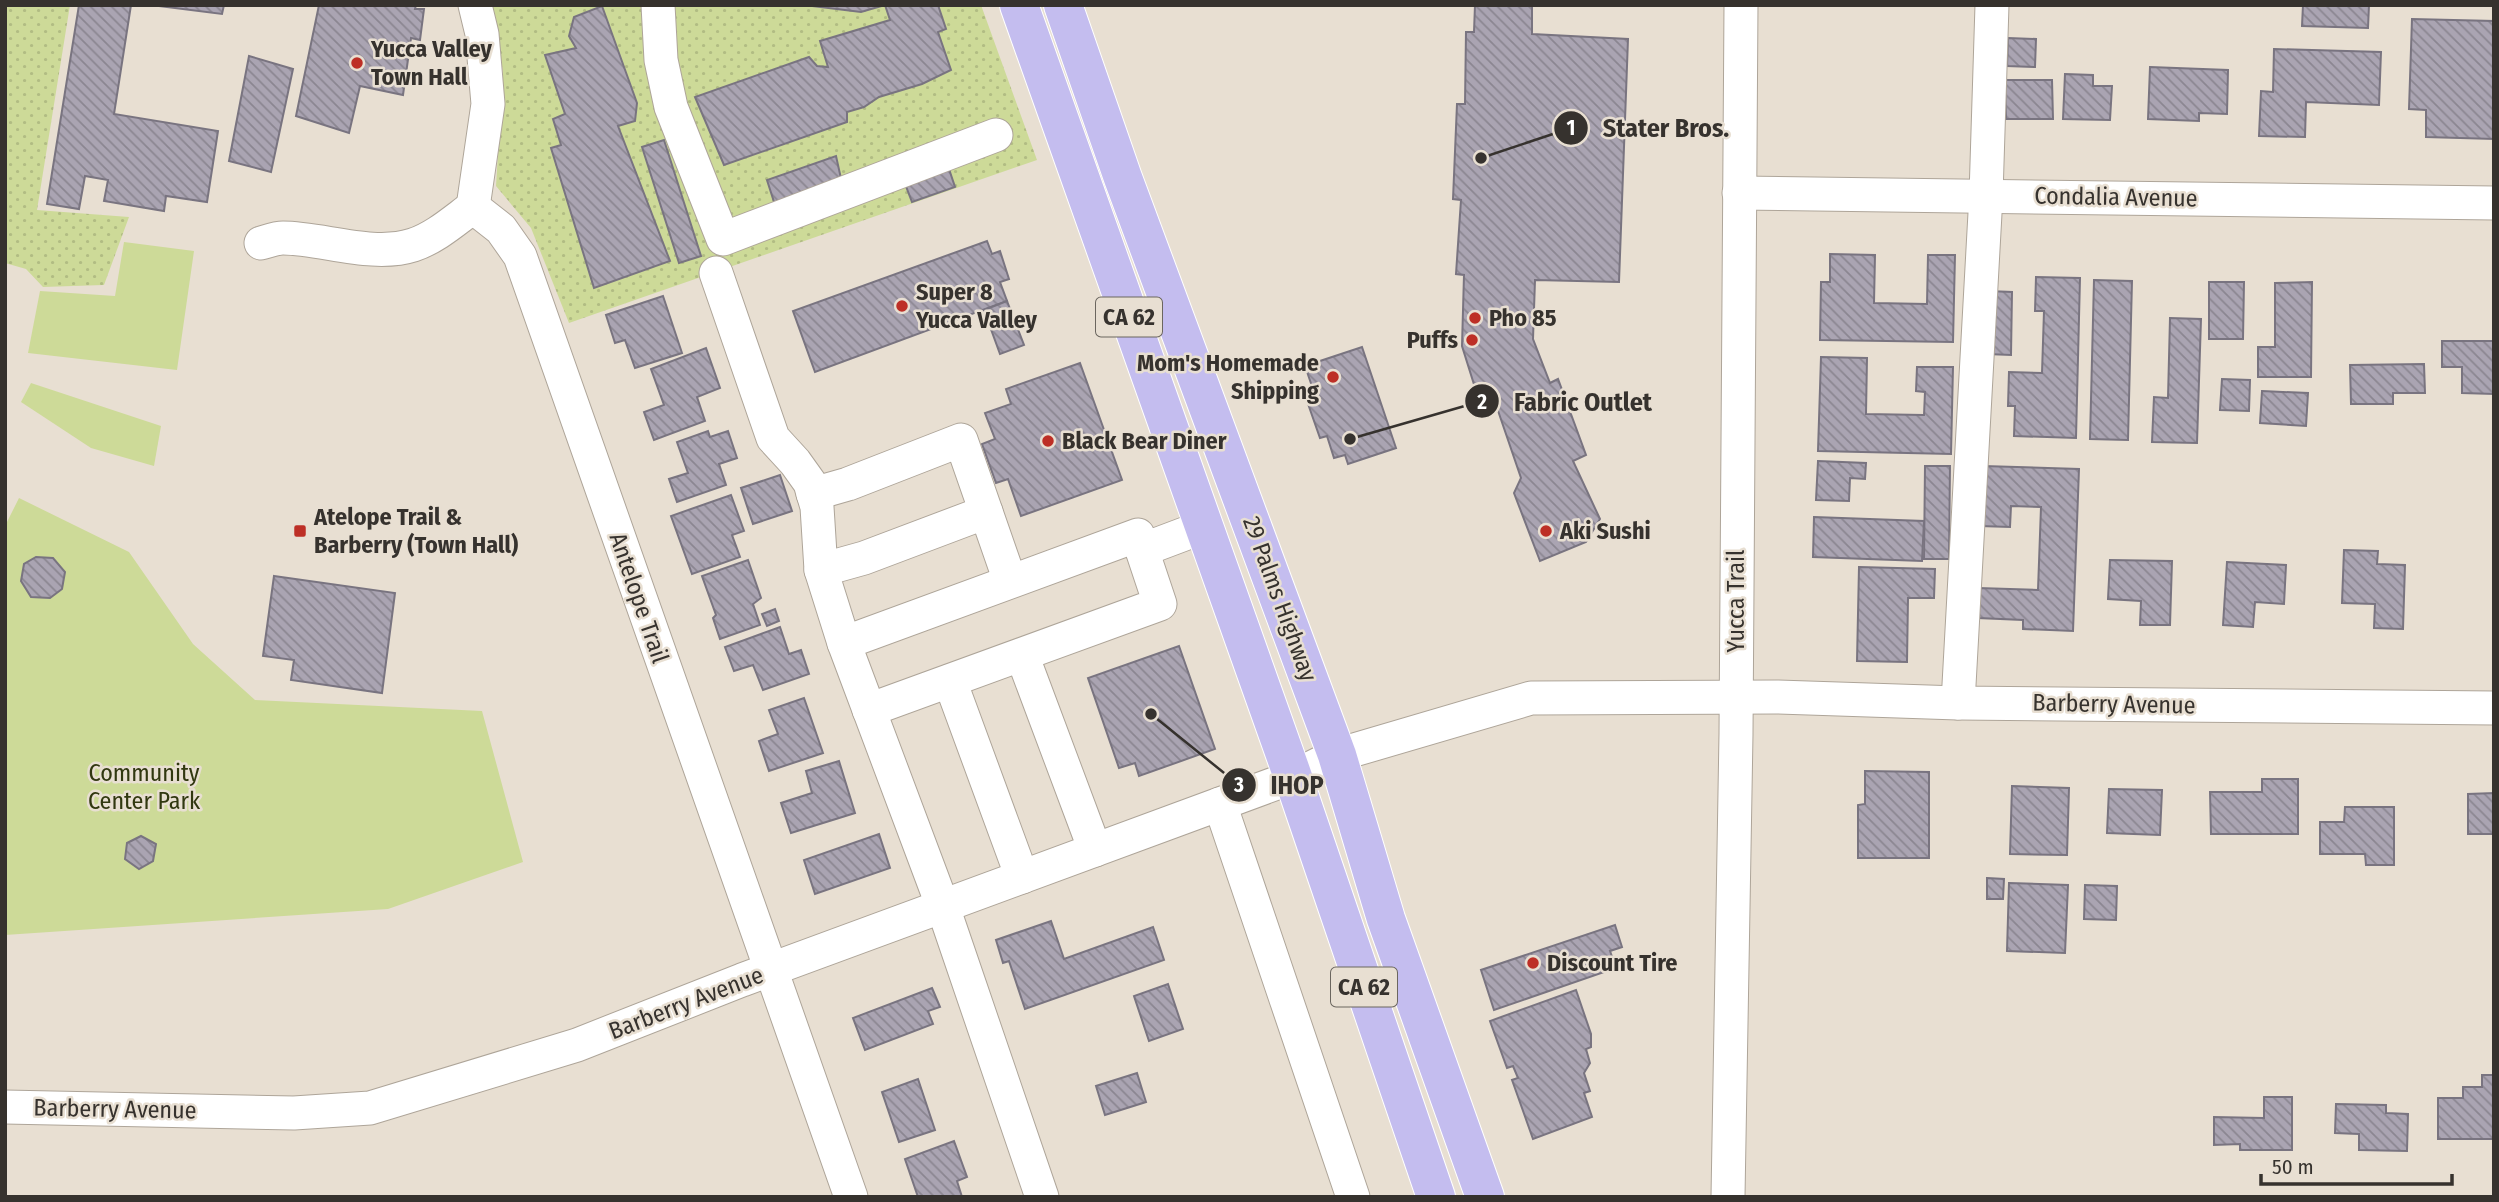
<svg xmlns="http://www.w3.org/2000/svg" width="2499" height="1202" font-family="'Fira Sans Condensed',sans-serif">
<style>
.grass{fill:url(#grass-dots)}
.green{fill:#cdda98}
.building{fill:url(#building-back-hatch);stroke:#797480;stroke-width:2}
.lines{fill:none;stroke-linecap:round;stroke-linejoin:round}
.minor-casing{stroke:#aea599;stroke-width:35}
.major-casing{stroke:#fff;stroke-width:40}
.minor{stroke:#fff;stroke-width:33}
.major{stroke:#c4bdef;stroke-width:38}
.poi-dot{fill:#bd2f26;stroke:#e8dfd2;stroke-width:2.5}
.labels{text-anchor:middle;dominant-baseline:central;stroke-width:5;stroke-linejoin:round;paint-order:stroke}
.shield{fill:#e8dfd2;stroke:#6b665f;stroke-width:2}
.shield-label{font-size:23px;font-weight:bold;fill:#36322e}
.poi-label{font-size:24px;font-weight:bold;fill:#36322e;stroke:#e8dfd2;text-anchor:start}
.street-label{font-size:24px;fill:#36322e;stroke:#e8dfd2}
.park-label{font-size:24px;fill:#313810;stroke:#e8dfd2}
.leader{fill:none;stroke:#36322e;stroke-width:2.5}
.callout-dot{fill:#36322e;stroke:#e8dfd2;stroke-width:2.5}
.mark-label{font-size:21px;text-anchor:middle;font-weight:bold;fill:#fff}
.callout-label{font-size:26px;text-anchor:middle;font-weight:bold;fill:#36322e;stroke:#e8dfd2;stroke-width:5;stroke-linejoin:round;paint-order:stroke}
</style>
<defs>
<pattern id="grass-dots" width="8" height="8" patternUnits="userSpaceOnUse" patternTransform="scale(1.75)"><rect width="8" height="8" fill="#cdda98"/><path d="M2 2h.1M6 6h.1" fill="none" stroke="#b1bc83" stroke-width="1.8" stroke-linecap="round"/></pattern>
<pattern id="building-back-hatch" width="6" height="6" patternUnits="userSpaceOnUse" patternTransform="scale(1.75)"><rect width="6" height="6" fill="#aaa4b2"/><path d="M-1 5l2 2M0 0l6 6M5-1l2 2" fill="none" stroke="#8b8691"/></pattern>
</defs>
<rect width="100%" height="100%" fill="#e8dfd2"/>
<!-- grass -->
<g class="grass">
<polygon points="5,5 70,5 37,210 129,217 104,285 43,287 26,269 5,263"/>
<polygon points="492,5 981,5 1037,160 569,323 531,228 496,186 503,72"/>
</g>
<!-- green -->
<g class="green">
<polygon points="124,242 194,251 177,370 28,353 40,291 115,296"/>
<polygon points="31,383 161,426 154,466 91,448 21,402"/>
<polygon points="19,498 129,552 193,644 255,700 482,711 523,862 388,909 5,935 5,526"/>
</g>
<!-- building -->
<g class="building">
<polygon points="79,5 131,5 114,114 218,131 207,202 166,196 164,211 104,201 108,180 85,176 79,209 47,204"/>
<polygon points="151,5 224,5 222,14"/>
<polygon points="319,5 416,5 415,9 424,9 420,40 411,38 403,95 360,86 349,133 296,116"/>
<polygon points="804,5 885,5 861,12"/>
<polygon points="885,5 938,5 946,29 938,32 951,70 922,84 879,97 864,107 847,112 847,122 724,165 695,97 809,57 817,66 828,67 820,41 890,20"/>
<polygon points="1475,5 1532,5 1532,34 1628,39 1619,282 1535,280 1533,339 1550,383 1558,379 1586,455 1573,461 1600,519 1586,542 1540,561 1514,493 1521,478 1494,399 1477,394 1462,346 1464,275 1456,274 1461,200 1453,199 1457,104 1465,104 1466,32 1474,32"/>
<polygon points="2303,5 2369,5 2368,28 2302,26"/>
<polygon points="602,6 637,103 635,121 618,126 670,261 594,288 551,148 561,145 553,119 565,114 545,55 576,48 569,36 574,17"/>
<polygon points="2412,19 2494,21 2494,139 2426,137 2426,110 2409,109"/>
<polygon points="2008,38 2036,39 2035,67 2007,66"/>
<polygon points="2274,49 2381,52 2379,105 2306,102 2305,137 2259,136 2261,91 2273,92"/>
<polygon points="249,56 293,69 271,172 229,161"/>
<polygon points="2150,67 2228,70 2227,114 2199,113 2199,121 2148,119"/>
<polygon points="2065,74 2093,75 2093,86 2112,86 2110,120 2063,119"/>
<polygon points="2005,80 2052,80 2053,119 2006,119"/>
<polygon points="664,140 701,256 679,263 642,147"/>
<polygon points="836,156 842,183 775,205 767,180"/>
<polygon points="948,166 955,187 912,202 904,181"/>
<polygon points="987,241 992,254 1000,251 1009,279 1000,282 1007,301 815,372 793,311"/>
<polygon points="1830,254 1875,255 1874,303 1927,304 1928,255 1955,255 1953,342 1820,340 1821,282 1830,282"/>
<polygon points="2036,277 2080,278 2076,438 2014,436 2015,406 2008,406 2009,372 2042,373 2044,311 2035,311"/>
<polygon points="2094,280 2132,281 2128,440 2090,439"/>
<polygon points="2209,282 2244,282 2243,339 2209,339"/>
<polygon points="2312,282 2311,377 2258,377 2258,347 2275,347 2275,283"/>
<polygon points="1988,291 2012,292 2011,355 1987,354"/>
<polygon points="663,296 682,353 635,368 625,340 615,343 606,315"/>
<polygon points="1007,301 1024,345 1000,354 984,310"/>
<polygon points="2170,318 2201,319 2197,443 2152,442 2154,397 2168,398"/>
<polygon points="2442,341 2494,341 2494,394 2462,393 2462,367 2442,367"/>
<polygon points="1362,347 1396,448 1348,464 1345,455 1334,458 1327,436 1320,438 1307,401 1316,398 1305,366"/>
<polygon points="706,348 720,388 697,397 705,421 654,440 644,412 664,405 651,369"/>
<polygon points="1821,357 1867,358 1866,414 1924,415 1925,392 1916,391 1917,367 1953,367 1951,454 1818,451"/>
<polygon points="1080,363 1122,480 1021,516 1008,479 996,483 982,444 995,439 985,413 1011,404 1006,389"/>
<polygon points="2424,364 2425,393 2393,393 2393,404 2351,404 2350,365"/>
<polygon points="2222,379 2250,380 2249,411 2220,410"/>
<polygon points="2262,391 2308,393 2306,426 2260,423"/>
<polygon points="708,431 710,437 728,431 737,458 719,464 726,485 677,502 669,479 688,473 677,442"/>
<polygon points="1818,461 1866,463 1865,479 1850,478 1849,501 1816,500"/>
<polygon points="1925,466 1950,466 1949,559 1924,559"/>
<polygon points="1983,466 2079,469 2073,631 2023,629 2023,620 1978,618 1979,588 2038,590 2041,507 2011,506 2010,527 1980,526"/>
<polygon points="780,475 792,511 753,524 741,488"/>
<polygon points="731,495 744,531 732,535 740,557 692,574 671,516"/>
<polygon points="1814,517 1924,521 1922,561 1813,557"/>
<polygon points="2344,550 2378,551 2377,564 2405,565 2403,629 2374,628 2375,604 2342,603"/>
<polygon points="36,557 53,558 65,572 62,589 50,598 31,597 21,581 24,564"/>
<polygon points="748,560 761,598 753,604 760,625 720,639 713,618 716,615 702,576"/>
<polygon points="2110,560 2172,561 2170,625 2140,625 2141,601 2108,599"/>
<polygon points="2227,562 2286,565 2284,604 2255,602 2253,627 2223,625"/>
<polygon points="1859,567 1935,569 1934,598 1908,598 1907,662 1857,661"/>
<polygon points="274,576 395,593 382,693 291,680 294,660 263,656"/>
<polygon points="775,609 779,621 767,626 762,614"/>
<polygon points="780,627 789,654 801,650 809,674 763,690 753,665 734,671 725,647"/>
<polygon points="1179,646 1215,749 1139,776 1135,763 1119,768 1088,678"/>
<polygon points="804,698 823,753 769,771 759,741 778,734 769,710"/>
<polygon points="839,761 855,813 791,833 781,803 812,793 806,771"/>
<polygon points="1865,771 1929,772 1929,858 1858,858 1858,805 1865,804"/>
<polygon points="2262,779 2298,779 2298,834 2211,834 2210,792 2262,792"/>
<polygon points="2012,786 2069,788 2067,855 2010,854"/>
<polygon points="2109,789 2162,790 2160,835 2107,833"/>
<polygon points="2494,793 2494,834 2468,834 2468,794"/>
<polygon points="2345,807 2394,807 2394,865 2366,865 2365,854 2320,854 2320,822 2344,822"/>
<polygon points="879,834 890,868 815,894 804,860"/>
<polygon points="141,836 156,844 153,861 139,869 125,859 127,843"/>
<polygon points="1987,878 2004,879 2003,899 1987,899"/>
<polygon points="2009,883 2068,885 2065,953 2007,951"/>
<polygon points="2085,885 2117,886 2116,920 2084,919"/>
<polygon points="1051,921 1064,959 1153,927 1164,960 1025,1009 1009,961 1003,963 996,940"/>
<polygon points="1615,925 1622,947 1610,951 1616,968 1494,1010 1481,970"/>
<polygon points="1168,984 1183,1029 1149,1041 1134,996"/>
<polygon points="932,988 940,1007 928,1011 933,1024 865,1050 853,1018"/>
<polygon points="1576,990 1591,1034 1591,1047 1586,1049 1590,1063 1584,1073 1590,1091 1584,1093 1592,1117 1533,1139 1512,1080 1518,1078 1513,1066 1507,1068 1490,1021"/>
<polygon points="1137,1073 1146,1102 1105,1115 1096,1086"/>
<polygon points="2482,1075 2494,1075 2494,1139 2438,1139 2438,1098 2463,1098 2463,1087 2482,1087"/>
<polygon points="918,1079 935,1130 899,1142 882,1092"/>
<polygon points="2264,1097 2292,1097 2292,1150 2240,1150 2240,1144 2214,1145 2214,1117 2264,1118"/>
<polygon points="2336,1104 2386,1105 2386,1113 2408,1114 2407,1151 2359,1150 2359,1134 2335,1133"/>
<polygon points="954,1141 967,1177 957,1181 962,1197 918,1197 905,1159"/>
</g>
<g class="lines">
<defs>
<g id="minor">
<polyline points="658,5 661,60 671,107 723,239 996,135"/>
<polyline points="1739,193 2494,203"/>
<polyline points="473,207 501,229 520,256 851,1197"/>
<polyline points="473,207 488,104 482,34 475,5"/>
<path d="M261,243C268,241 276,238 283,238C322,238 373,258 413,245C435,238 455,220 473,207"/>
<polyline points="716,273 773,438 795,462 810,483 817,507 821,570 844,643 943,907 1042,1197"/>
<polyline points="813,494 848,484 961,440 1010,581"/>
<polyline points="821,570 864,558 986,512"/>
<polyline points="844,643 1138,535 1142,550 1203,527"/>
<polyline points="1022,655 1095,850"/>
<polyline points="950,681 1022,877"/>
<polyline points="1958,703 1986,195 1992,5"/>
<polyline points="869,710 1160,604 1142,550"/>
<polyline points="1220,804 1353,1197"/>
<polyline points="5,1107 294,1113 370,1108 577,1045 742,980 1293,777 1337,755 1531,698 1778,697 1958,703 2494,708"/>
<polyline points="1728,1197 1736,734 1741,5"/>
</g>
<g id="major">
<polyline points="1019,5 1293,777 1436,1197"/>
<polyline points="1063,5 1123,178 1337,755 1386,919 1485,1197"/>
</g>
</defs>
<!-- minor casing -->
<use href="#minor" class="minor-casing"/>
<!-- major casing -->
<use href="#major" class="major-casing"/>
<!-- minor -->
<use href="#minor" class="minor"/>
<!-- major -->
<use href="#major" class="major"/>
</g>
<!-- markers -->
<g class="poi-dot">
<circle cx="357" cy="63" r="7"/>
<circle cx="902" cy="306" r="7"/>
<circle cx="1475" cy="318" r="7"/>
<circle cx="1472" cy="340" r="7"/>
<circle cx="1333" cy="377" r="7"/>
<circle cx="1048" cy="441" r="7"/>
<rect x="293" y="524" width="14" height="14" rx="3.5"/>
<circle cx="1546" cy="531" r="7"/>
<circle cx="1533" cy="963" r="7"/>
</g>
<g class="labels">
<!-- shield labels -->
<g class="shield">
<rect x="1096" y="297.5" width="66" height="39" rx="5"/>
<rect x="1331" y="967.5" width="66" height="39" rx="5"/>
</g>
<g class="shield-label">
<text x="1129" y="317">CA 62</text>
<text x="1364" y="987">CA 62</text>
</g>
<!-- poi labels -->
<g class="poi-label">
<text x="371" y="49">Yucca Valley<tspan x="371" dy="28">Town Hall</tspan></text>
<text x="916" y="292">Super 8<tspan x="916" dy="28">Yucca Valley</tspan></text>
<text x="1489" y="318">Pho 85</text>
<text x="1458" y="340" text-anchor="end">Puffs</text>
<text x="1319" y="363" text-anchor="end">Mom's Homemade<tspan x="1319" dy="28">Shipping</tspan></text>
<text x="1062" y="441">Black Bear Diner</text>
<text x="314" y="517">Atelope Trail &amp;<tspan x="314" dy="28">Barberry (Town Hall)</tspan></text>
<text x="1560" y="531">Aki Sushi</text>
<text x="1547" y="963">Discount Tire</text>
</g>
<!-- street labels -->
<g class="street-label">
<text transform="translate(2116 197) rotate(1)">Condalia Avenue</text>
<text transform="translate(639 598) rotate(71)">Antelope Trail</text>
<text transform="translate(1280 599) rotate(70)">29 Palms Highway</text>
<text transform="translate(1736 601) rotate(-90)">Yucca Trail</text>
<text transform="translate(2114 704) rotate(1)">Barberry Avenue</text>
<text transform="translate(686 1003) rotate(-21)">Barberry Avenue</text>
<text transform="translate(115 1109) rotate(1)">Barberry Avenue</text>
</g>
<!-- park labels -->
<g class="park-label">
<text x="144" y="773">Community<tspan x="144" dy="28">Center Park</tspan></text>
</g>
</g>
<!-- callouts -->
<path class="leader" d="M1481 158L1571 128M1350 439L1482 401M1151 714L1239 785"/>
<g class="callout-dot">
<circle cx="1481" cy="158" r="7"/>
<circle cx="1350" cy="439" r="7"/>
<circle cx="1151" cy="714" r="7"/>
<circle cx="1571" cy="128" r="18"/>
<circle cx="1482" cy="401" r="18"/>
<circle cx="1239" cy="785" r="18"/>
</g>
<g class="mark-label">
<text x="1571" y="135">1</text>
<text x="1482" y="409">2</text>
<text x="1239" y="792">3</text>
</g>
<g class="callout-label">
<text x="1666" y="137">Stater Bros.</text>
<text x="1583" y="411">Fabric Outlet</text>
<text x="1297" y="794">IHOP</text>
</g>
<!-- border -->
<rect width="2499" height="1202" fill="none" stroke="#36322e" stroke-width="14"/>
<!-- scale -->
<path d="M2261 1174v10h191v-10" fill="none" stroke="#36322e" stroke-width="3.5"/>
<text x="2272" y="1174" font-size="21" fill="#36322e" stroke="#e8dfd2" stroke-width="5" paint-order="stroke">50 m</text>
</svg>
